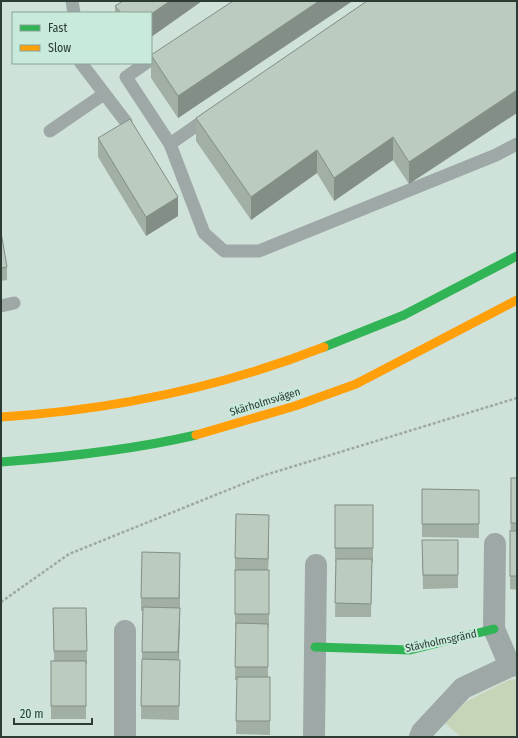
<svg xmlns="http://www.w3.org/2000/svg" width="518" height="738" font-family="'Fira Sans Condensed',sans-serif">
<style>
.green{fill:#c6d5b8}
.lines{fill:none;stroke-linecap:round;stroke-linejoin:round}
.path{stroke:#9ea8a5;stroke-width:2.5;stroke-dasharray:3 2;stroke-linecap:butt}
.lane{stroke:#9ea8a6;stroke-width:13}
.street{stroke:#9ea8a6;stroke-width:22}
.fast{stroke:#30b455;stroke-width:9}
.slow{stroke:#ff9f0a;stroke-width:9}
.wall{fill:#a1afa4}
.shaded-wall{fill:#838e86}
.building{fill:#bbcbbf;stroke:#838e86}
.labels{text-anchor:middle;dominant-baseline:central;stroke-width:4;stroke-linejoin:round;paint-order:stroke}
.street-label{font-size:11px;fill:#2d3b35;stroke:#c7eada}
</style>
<rect width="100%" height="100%" fill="#cfe2d9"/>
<!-- green -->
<polygon class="green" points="517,679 517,737 461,737 445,723 467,701 509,680"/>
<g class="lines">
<!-- path -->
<polyline class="path" points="1,602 69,554 265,475 517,398"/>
<!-- lane -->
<g class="lane">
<polyline points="72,1 74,13"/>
<polyline points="81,63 126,122"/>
<polyline points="146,63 126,77 170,144 204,233 224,251 259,251 496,155 517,144"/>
<polyline points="50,131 104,94"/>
<polyline points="170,144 210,116"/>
<polyline points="1,306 14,303"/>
</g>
<!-- street -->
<g class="street">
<polyline points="495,544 494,629 510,666"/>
<polyline points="125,631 125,737"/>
<polyline points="314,737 316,565"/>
<polyline points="420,737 422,732 463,688 510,666 517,665"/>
</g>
<!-- fast -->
<g class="fast">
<polyline points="324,347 404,315 517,256"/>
<path d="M1,462C67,457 132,450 196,435"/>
<polyline points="315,647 410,650 494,629"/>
</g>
<!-- slow -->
<g class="slow">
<path d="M1,417C111,410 222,387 324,347"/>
<polyline points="196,435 295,406 356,384 517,300"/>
</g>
</g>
<!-- wall -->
<g class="wall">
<polygon points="123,1 202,1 151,37 151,13 115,13 115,6"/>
<polygon points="351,1 351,2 178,118 151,78 151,55"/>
<polygon points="517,1 409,184 393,160 334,201 317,173 251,220 196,141 196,118"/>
<polygon points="98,138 178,216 146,236 98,157"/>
<polygon points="1,232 7,267 7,280 1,281"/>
<polygon points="511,478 517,478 517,590 510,589"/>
<polygon points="422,489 479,490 479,538 422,537"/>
<polygon points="335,505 373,505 373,562 372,562 371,617 335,617 336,562 335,562"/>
<polygon points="269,529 268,570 269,570 269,628 268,628 268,677 270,677 270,735 236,734 237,680 235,680 236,628 235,628 235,558"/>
<polygon points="422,540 458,540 458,588 423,589"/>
<polygon points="180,553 180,621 179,660 180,660 179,720 141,719 142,652 143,611 141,611 141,598"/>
<polygon points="53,608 86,608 87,664 86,664 86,719 51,719 51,661 54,661"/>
</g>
<!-- shaded-wall -->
<g class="shaded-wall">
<polygon points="170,1 202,1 151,37 151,14"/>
<polygon points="319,1 351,1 351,2 178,118 178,96"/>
<polygon points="517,90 517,113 409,184 409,162"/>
<polygon points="393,137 393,160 334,201 334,178"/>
<polygon points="317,150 317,173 251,220 251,197"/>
<polygon points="178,197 178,216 146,236 146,217"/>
<polygon points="269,515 269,529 268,573 268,559"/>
<polygon points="180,608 180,621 178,666 178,652"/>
</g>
<!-- building -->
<g class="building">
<polygon points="123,1 170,1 151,14 151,13 121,13 115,6"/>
<polygon points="233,1 319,1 178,96 151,55"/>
<polygon points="367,1 517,1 517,90 409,162 393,137 334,178 317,150 251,197 196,118"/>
<polygon points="130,119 178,197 146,217 98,138"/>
<polygon points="1,232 7,267 1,268"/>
<rect x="511" y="478" width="6" height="45"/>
<polygon points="422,489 479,490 479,524 422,524"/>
<rect x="335" y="505" width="38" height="43"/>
<polygon points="236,514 269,515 268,559 235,558"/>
<rect x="510" y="531" width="7" height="45"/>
<polygon points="422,540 458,540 458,575 423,575"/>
<polygon points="142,552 180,553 179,598 141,598"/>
<polygon points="336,559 372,559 371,604 335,603"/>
<rect x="235" y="570" width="34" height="44"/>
<polygon points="143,607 180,608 178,652 142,652"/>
<polygon points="53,608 86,608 87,651 54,651"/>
<polygon points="236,623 268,624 268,667 235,667"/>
<polygon points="142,659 180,660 179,706 141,706"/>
<rect x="51" y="661" width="35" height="45"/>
<polygon points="237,677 270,677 270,721 236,721"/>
</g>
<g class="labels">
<!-- street labels -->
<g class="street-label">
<text transform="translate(265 402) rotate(-17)">Skärholmsvägen</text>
<text transform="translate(441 641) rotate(-12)">Stävholmsgränd</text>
</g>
</g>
<!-- border -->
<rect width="518" height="738" fill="none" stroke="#2d3b35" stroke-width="4"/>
<!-- legend -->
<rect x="12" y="12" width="140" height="52" fill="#c7eada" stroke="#89a498"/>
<rect x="20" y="25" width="20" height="6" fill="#30b455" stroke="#89a498"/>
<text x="48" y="32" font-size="12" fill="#2d3b35">Fast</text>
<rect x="20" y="45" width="20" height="6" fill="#ff9f0a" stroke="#89a498"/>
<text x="48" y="52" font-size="12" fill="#2d3b35">Slow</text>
<!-- scale -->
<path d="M14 718v6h78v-6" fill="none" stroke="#2d3b35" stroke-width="2"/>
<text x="20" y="718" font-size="12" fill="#2d3b35" stroke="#c7eada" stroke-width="3" paint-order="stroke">20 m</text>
</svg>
